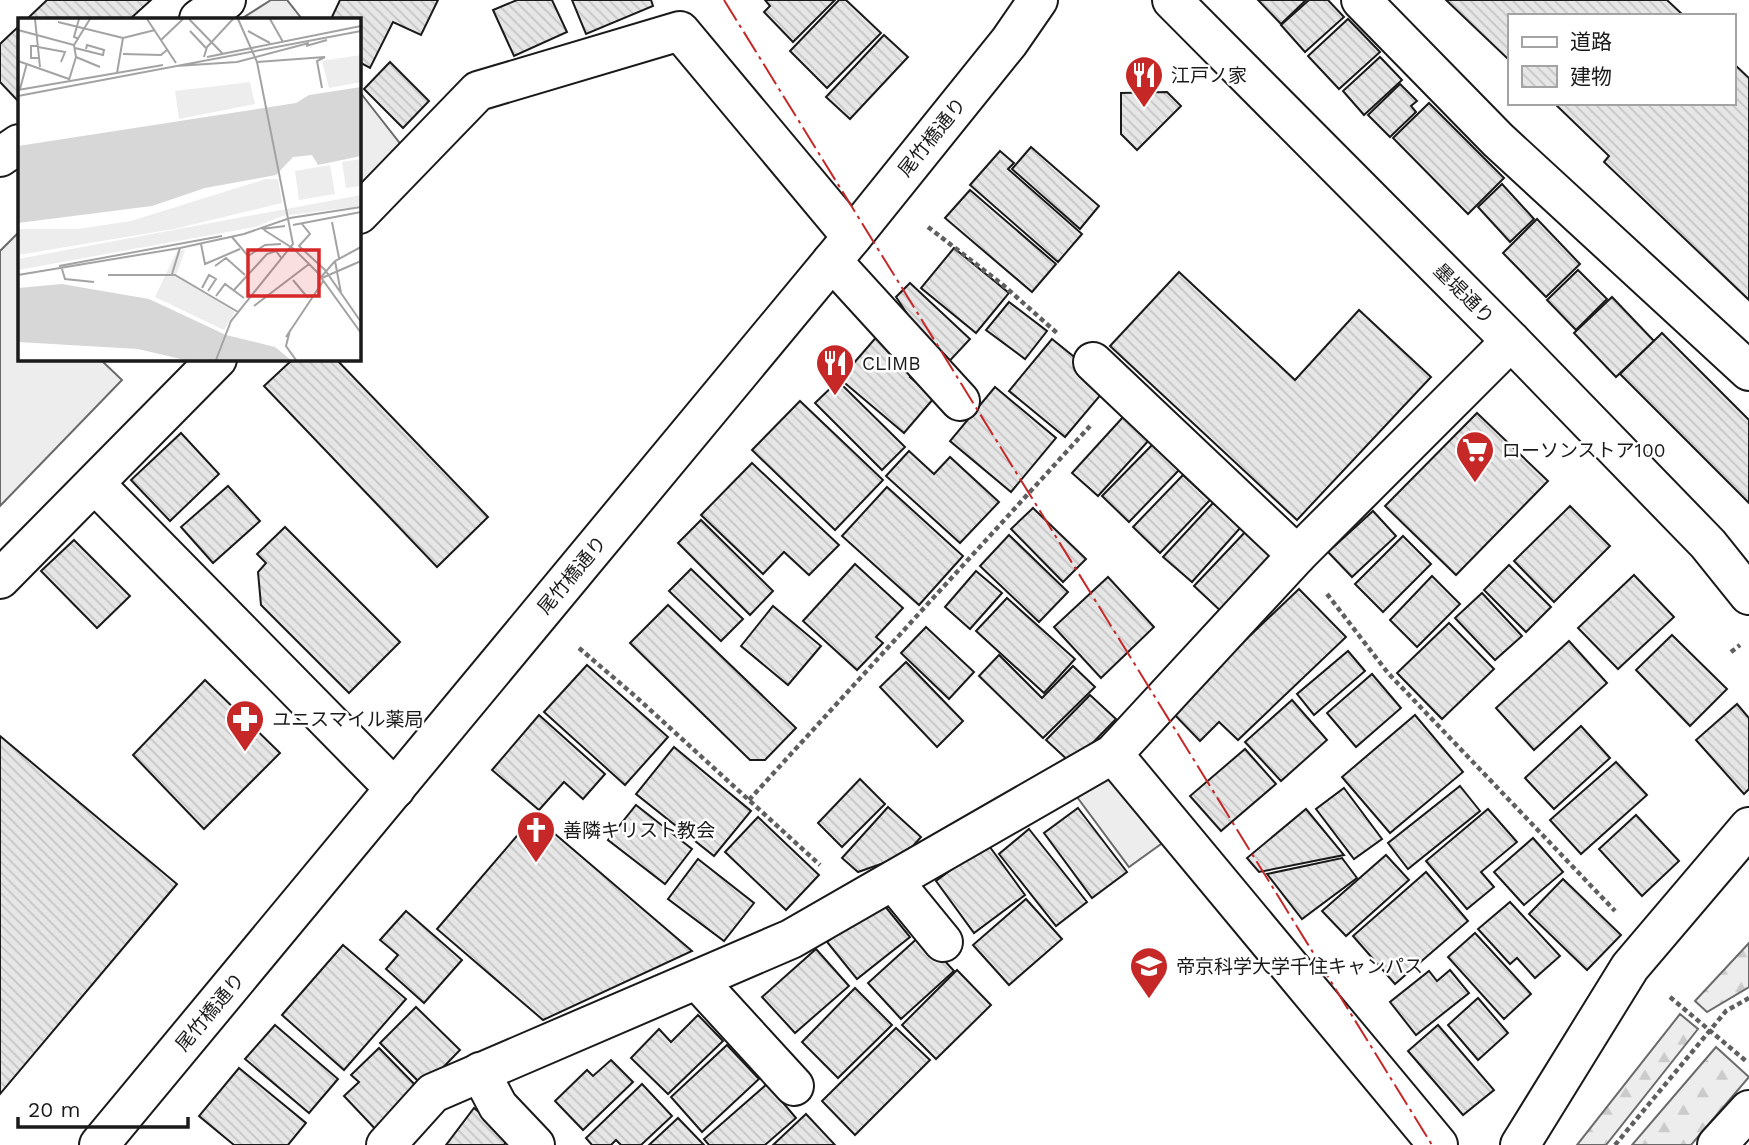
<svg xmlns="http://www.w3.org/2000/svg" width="1749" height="1145" font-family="'Work Sans','Noto Sans JP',sans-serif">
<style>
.built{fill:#ededed;stroke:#6a6a6a;stroke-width:2}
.forest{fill:url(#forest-firs);stroke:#6a6a6a;stroke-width:2}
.building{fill:url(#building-back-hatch);stroke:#1a1a1a;stroke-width:2}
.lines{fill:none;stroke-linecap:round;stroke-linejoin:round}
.minor-casing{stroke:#1a1a1a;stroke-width:42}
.major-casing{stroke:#1a1a1a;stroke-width:42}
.path{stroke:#5f5f5f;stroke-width:4.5;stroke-dasharray:5 3.5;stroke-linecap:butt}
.minor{stroke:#fff;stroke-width:38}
.major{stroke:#fff;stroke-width:38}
.power{stroke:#c62828;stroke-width:2;stroke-dasharray:24 5 3.5 5;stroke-linecap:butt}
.labels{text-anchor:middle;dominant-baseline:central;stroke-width:5;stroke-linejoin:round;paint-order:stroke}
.poi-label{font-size:19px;fill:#1a1a1a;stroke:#fff;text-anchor:start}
.street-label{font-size:19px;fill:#1a1a1a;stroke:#fff}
.inset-road{fill:none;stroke:#a3a3a3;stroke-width:2}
.view{fill:#d62828;fill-opacity:0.15;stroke:#d62828;stroke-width:3.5}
.inset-edge{fill:none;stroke:#1a1a1a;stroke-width:3.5}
</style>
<defs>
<pattern id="forest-firs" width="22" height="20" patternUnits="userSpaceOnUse" patternTransform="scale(1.75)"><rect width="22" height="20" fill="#ededed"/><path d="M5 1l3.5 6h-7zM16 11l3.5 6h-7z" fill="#cbcbcb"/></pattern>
<pattern id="building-back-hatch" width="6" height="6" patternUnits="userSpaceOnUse" patternTransform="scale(1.75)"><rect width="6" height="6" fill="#e6e6e6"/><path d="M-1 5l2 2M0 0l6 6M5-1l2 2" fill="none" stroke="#c5c5c5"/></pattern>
</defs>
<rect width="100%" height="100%" fill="#fff"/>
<!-- built -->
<g class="built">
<polygon points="271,0 287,0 302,19 241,19"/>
<polygon points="359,91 402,146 359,192"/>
<polygon points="19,232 19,359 100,359 122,380 0,506 0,251"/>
<polygon points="1115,768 1168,839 1129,867 1077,797"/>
</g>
<!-- forest -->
<g class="forest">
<polygon points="1749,943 1749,987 1707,1012 1695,1001"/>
<polygon points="1680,1014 1698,1029 1606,1145 1577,1145"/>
<polygon points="1716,1047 1749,1077 1691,1145 1632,1145"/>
</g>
<!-- building -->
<g class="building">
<polygon points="47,0 151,0 130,19 27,19"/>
<polygon points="340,0 438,0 421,35 393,22 370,68 359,62 359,19 331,19"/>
<polygon points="517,0 552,0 567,32 514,56 493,10"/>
<polygon points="572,0 651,0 653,6 586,34"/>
<polygon points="765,0 835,0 793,42 764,12 770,6"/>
<polygon points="839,0 846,0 881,33 827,88 790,51"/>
<polygon points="1258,0 1306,0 1281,24"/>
<polygon points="1309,0 1328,0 1344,17 1305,52 1281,25"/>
<polygon points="1446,0 1667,0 1684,16 1509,16 1509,60"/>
<polygon points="1348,19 1380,52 1339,89 1308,56"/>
<polygon points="19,26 19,102 0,82 0,44"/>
<polygon points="884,35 908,57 850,119 826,97"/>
<polygon points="1380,57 1402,80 1364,115 1343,91"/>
<polygon points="390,62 429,101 403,128 364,89"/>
<polygon points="1733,63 1749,78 1749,300 1604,162 1609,156 1554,103 1733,103"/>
<polygon points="1400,84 1417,101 1411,106 1416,112 1390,137 1368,115"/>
<polygon points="1167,92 1181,106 1137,150 1121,134 1121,93"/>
<polygon points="1429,103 1504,178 1468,214 1393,138"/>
<polygon points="1031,147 1099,206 1080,229 1012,169"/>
<polygon points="1000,151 1014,163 1008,169 1082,234 1058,262 970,185"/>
<polygon points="1502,184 1534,219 1510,242 1478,207"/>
<polygon points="970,190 1056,264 1032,292 945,218"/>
<polygon points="1537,219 1580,264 1546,297 1503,253"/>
<polygon points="954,248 1009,293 976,333 921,288"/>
<polygon points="1578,270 1607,299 1576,330 1547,300"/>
<polygon points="1179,272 1295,380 1359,310 1431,377 1297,520 1110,346"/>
<polygon points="910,283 970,339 943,368 896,297"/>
<polygon points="1612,297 1654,341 1616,377 1574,333"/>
<polygon points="1009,302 1047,331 1025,359 986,330"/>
<polygon points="1662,333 1749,420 1749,503 1620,374"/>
<polygon points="879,334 914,371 910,377 934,398 904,433 840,379"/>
<polygon points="1052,339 1109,385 1065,437 1009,391"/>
<polygon points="293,359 336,359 488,517 437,567 264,386"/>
<polygon points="838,381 905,447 882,470 815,403"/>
<polygon points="995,387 1056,438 1011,492 950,441"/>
<polygon points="800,401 883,480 835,530 752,450"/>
<polygon points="1477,413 1548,481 1456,575 1385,506"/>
<polygon points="1124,416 1150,439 1098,496 1072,473"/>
<polygon points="181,433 219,474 170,521 131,480"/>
<polygon points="1154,443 1180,469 1129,522 1102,496"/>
<polygon points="909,451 934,474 950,457 999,502 960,543 886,476"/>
<polygon points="752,463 839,545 809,575 784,552 763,574 701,515"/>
<polygon points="1183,475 1210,500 1160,553 1133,527"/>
<polygon points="228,486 260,521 213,563 181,527"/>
<polygon points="887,487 963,556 919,605 842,536"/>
<polygon points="1213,503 1241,527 1192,582 1163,557"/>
<polygon points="1570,506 1610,546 1554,602 1514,561"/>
<polygon points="1033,508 1086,559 1063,582 1011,529"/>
<polygon points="1373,511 1396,536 1352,577 1328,552"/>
<polygon points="701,520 773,591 750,615 678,543"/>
<polygon points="285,527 400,642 349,693 261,605 258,572 266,563 257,554"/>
<polygon points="1247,530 1277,559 1224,614 1194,586"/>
<polygon points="1009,535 1068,592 1039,622 980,566"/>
<polygon points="1403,536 1431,564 1383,612 1355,584"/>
<polygon points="74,540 130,596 97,628 41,571"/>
<polygon points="855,564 903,608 876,637 883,643 857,670 803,621"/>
<polygon points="1509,565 1551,607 1526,632 1484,590"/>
<polygon points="691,569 743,619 721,641 669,591"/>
<polygon points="976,571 1002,593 970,629 945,607"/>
<polygon points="1634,575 1674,617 1618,669 1578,628"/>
<polygon points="1432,576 1460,604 1417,647 1390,620"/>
<polygon points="1108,577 1154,627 1101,678 1054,627"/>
<polygon points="1299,589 1346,637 1238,740 1219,722 1200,741 1171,711"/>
<polygon points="1482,593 1522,636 1495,660 1455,618"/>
<polygon points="1007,598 1075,659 1044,693 976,631"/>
<polygon points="668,605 796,728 765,760 750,760 630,643"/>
<polygon points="773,606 821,646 788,685 741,646"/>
<polygon points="1449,623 1494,669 1442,719 1397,673"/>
<polygon points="926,627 974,672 949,699 901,653"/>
<polygon points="1672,635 1727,689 1690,726 1636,670"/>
<polygon points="1569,641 1607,683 1534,750 1496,708"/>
<polygon points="1348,651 1365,671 1314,715 1297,694"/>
<polygon points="999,655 1042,698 1073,666 1095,687 1043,738 979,676"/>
<polygon points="906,662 963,721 937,747 880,687"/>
<polygon points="587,665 668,737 625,785 544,712"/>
<polygon points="1372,674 1401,708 1356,747 1327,713"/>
<polygon points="205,680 280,753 204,829 133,755"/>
<polygon points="1090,695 1116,719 1072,764 1046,740"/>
<polygon points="1292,700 1327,740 1281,781 1245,742"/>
<polygon points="1737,704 1749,718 1749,789 1744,794 1696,740"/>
<polygon points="539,715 605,774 583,799 564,782 539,810 492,770"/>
<polygon points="1415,715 1463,772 1390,833 1342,777"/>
<polygon points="1581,726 1610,758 1554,809 1525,778"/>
<polygon points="0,736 177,884 0,1094"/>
<polygon points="674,747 751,811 714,856 636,794"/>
<polygon points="1245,749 1276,784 1221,831 1190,796"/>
<polygon points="1616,762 1647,795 1581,854 1550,820"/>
<polygon points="860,779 885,804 842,847 818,823"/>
<polygon points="1460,786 1480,811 1408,869 1388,843"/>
<polygon points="1344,788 1382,839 1354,859 1316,809"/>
<polygon points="636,805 692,849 665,884 608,840"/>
<polygon points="888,807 921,837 904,856 858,872 842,858"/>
<polygon points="1078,808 1127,872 1092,898 1044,833"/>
<polygon points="1306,809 1344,855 1259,872 1247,858"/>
<polygon points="1488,809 1517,842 1481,872 1494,887 1467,909 1426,861"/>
<polygon points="1636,815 1679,861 1642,896 1599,849"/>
<polygon points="534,816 692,951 543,1020 437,929"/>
<polygon points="758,817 819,875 786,910 725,852"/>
<polygon points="1029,829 1087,902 1056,926 999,854"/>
<polygon points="1533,838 1563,872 1524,905 1494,872"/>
<polygon points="987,843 1025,895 974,933 936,881"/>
<polygon points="1386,855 1409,880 1346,936 1322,911"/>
<polygon points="1342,858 1357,878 1302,919 1267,874"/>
<polygon points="698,859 754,903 724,941 668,899"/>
<polygon points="1426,872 1468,921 1395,984 1353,936"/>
<polygon points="1563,879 1621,935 1587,970 1529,914"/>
<polygon points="1026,899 1062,939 1009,985 973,945"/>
<polygon points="880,900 910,937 857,979 827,942"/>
<polygon points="1510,902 1560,956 1535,978 1517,958 1510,964 1478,929"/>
<polygon points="406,911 462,960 424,1003 386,969 398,955 380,940"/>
<polygon points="1475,933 1531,994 1504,1019 1448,957"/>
<polygon points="921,935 954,971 901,1019 868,983"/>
<polygon points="343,945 406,999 344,1070 282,1015"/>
<polygon points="816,949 849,986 795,1033 762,997"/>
<polygon points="957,970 991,1005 936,1059 902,1025"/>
<polygon points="1450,970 1469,993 1416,1035 1390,1002 1429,971 1437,981"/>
<polygon points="855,988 892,1025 838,1078 802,1042"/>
<polygon points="1478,998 1508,1033 1478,1060 1448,1025"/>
<polygon points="416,1007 460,1050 424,1087 380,1043"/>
<polygon points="698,1015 723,1041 668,1094 631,1058 659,1029 671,1042"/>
<polygon points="275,1025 338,1079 309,1113 245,1059"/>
<polygon points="1438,1025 1494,1090 1463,1115 1408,1051"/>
<polygon points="896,1028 930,1060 855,1135 822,1101"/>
<polygon points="727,1045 759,1079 702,1132 671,1097"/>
<polygon points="379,1048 423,1093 380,1134 344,1096 359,1082 351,1075"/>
<polygon points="611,1060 633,1082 583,1130 555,1101 587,1070 593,1076"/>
<polygon points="239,1068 306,1123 288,1145 234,1145 199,1116"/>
<polygon points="642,1084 672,1116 641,1145 621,1145 616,1140 611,1145 592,1145 586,1138"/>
<polygon points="767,1084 796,1118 765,1145 709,1145 704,1139"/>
<polygon points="474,1108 510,1138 504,1145 446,1145"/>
<polygon points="806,1114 835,1145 773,1145"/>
<polygon points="678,1118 704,1145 649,1145"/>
</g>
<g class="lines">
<defs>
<g id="minor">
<polyline points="1361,0 1498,140 1749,371"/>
<polyline points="199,19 226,0"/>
<polyline points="0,157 19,144"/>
<polyline points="359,214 478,91 680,31 852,237"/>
<polyline points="832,261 960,401"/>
<polyline points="1093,362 1297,555"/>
<polyline points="95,484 395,789"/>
<polyline points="0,579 217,359"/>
<polyline points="1113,754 1438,1145"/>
<polyline points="894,882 943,942"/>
<polyline points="697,980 794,1086"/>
<polyline points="480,1072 498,1106 535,1145"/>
<polyline points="386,1145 433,1093 791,939 1113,754 1297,555 1511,341"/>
<polyline points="1520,1145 1630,967 1749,827"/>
<polyline points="1717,1145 1749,1110"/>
</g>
<g id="major">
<polyline points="1172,0 1511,341 1708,544 1749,595"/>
<polyline points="99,1145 852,237 1009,42 1038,0"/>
</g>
</defs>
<!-- minor casing -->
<use href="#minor" class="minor-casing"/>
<!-- major casing -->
<use href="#major" class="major-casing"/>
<!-- path -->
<g class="path">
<polyline points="928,227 1003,285 1057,333"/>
<polyline points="1327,594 1388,673 1615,911"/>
<polyline points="579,648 635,696 820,865"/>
<polyline points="1731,652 1740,645"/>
<polyline points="749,800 1090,426"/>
<polyline points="1670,997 1746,1061"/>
<polyline points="1615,1145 1726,1011 1749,998"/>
</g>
<!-- minor -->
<use href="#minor" class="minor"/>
<!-- major -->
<use href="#major" class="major"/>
<!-- power -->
<polyline class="power" points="724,0 1432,1145"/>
</g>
<!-- icons -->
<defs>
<symbol id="restaurant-pin" viewBox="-11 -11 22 30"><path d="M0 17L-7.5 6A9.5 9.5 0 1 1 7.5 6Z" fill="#c62828" stroke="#fff"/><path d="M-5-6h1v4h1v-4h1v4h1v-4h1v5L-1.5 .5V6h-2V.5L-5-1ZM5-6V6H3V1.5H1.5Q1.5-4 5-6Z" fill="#fff"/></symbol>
<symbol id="supermarket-pin" viewBox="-11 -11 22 30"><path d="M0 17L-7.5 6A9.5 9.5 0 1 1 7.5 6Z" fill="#c62828" stroke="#fff"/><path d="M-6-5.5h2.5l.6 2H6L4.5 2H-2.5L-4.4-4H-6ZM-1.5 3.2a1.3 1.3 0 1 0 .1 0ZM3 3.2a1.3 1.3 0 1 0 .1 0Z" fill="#fff"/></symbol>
<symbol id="pharmacy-pin" viewBox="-11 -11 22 30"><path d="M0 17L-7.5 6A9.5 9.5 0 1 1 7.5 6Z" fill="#c62828" stroke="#fff"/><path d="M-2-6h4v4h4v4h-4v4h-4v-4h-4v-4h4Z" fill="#fff"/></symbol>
<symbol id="church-pin" viewBox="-11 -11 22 30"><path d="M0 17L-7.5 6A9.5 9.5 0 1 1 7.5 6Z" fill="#c62828" stroke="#fff"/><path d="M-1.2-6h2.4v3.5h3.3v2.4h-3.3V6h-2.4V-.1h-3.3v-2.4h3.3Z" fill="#fff"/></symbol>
<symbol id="university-pin" viewBox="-11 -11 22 30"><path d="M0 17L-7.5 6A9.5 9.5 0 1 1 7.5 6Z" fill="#c62828" stroke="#fff"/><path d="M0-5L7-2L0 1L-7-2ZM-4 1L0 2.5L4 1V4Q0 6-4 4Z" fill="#fff"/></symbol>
</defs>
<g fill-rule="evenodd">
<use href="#restaurant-pin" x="1122" y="53" width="44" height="60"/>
<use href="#restaurant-pin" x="813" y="341" width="44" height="60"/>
<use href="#supermarket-pin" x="1453" y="428" width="44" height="60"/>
<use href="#pharmacy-pin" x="223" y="697" width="44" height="60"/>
<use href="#church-pin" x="514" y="808" width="44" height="60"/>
<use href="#university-pin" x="1127" y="944" width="44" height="60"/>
</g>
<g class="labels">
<!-- poi labels -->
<g class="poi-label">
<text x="1171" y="75">江戸ノ家</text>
<text x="862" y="363">CLIMB</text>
<text x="1502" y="450">ローソンストア100</text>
<text x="272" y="719">ユニスマイル薬局</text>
<text x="563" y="830">善隣キリスト教会</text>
<text x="1176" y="966">帝京科学大学千住キャンパス</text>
</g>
<!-- street labels -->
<g class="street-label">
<text transform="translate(932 137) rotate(-51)">尾竹橋通り</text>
<text transform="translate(1464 294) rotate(45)">墨堤通り</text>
<text transform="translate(572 575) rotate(-50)">尾竹橋通り</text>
<text transform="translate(210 1012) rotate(-50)">尾竹橋通り</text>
</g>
</g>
<!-- overview -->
<g transform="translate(18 18)">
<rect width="343" height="343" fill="#fff"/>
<path d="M343,37V64L311,70L304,43ZM232,64L237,86L161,101L157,73ZM343,141V168L328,170L324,144ZM312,147L317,176L281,182L277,153ZM248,161H260L264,185L156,211L0,237V211H60L113,203ZM343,177V188L264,198L237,209L0,252V241Z" fill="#ededed"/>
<path d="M167,232L158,258L217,294L206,312L137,279L159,233Z" fill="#ededed"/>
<path d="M343,69V138L300,147L294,137L275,139L258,157L187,170L134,188L0,205V128L278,85L291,77ZM44,266L131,281L208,317L257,329L273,342H167L120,331L0,324V270Z" fill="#d7d7d7"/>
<path class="inset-road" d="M17,1L22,49M129,1L158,45M171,1L205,36M252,1L265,24M40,4L105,20L137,12M0,12L56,27L58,39L51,62M172,13L188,30M230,13L252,25M61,21L56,19L61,1M143,22L165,1M56,27L72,1M19,28H13V40H21M288,28L309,22M20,29L47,34L43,44M57,30L85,37L86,32L69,27L68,31M105,36L143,37L150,31M58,39L82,49M186,39L189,29L215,1M189,39L343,8M0,43L51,61M239,44L307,39L299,43L304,70M158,48L219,44L291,25M99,55L105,20M2,71L9,45M0,72L145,47M0,78L343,13M314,204L321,240M284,206L292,216L281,228L307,252L343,304M275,207L343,194M244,211L267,208M246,212L276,231L299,254L343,315M214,219L230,238L247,227L263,226M183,226L187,246L222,231M317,243L323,275M41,248L204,218M197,248L208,240L227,257M44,251L47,261L76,264M154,256L162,230M0,257L162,230L226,216L272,200L343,189M90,257H157L220,294M303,259L317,243L343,229M304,260L343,243M275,262L290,280M184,270L191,257L198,261L190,273M216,272L249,236L258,233L264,241M198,278L207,266L226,280M236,288L291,246M272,312L268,328L278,342M268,319L306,262M198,342L213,303L275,226L239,44L220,1"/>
<path class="view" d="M230,232H301V278H230Z"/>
<rect width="343" height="343" class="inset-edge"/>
</g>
<!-- legend -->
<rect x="1508" y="14" width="228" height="91" fill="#ffffff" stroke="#a3a3a3" stroke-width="2"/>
<rect x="1522" y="37" width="35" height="10" fill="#ffffff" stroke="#a3a3a3" stroke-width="2"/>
<text x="1570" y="49" font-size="21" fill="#1a1a1a">道路</text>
<rect x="1522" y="66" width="35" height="21" fill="url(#building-back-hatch)" stroke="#a3a3a3" stroke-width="2"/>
<text x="1570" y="84" font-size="21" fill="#1a1a1a">建物</text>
<!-- scale -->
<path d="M18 1117v10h170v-10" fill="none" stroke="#1a1a1a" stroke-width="3.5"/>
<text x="28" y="1117" font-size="21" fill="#1a1a1a" stroke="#ffffff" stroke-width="5" paint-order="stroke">20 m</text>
</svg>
